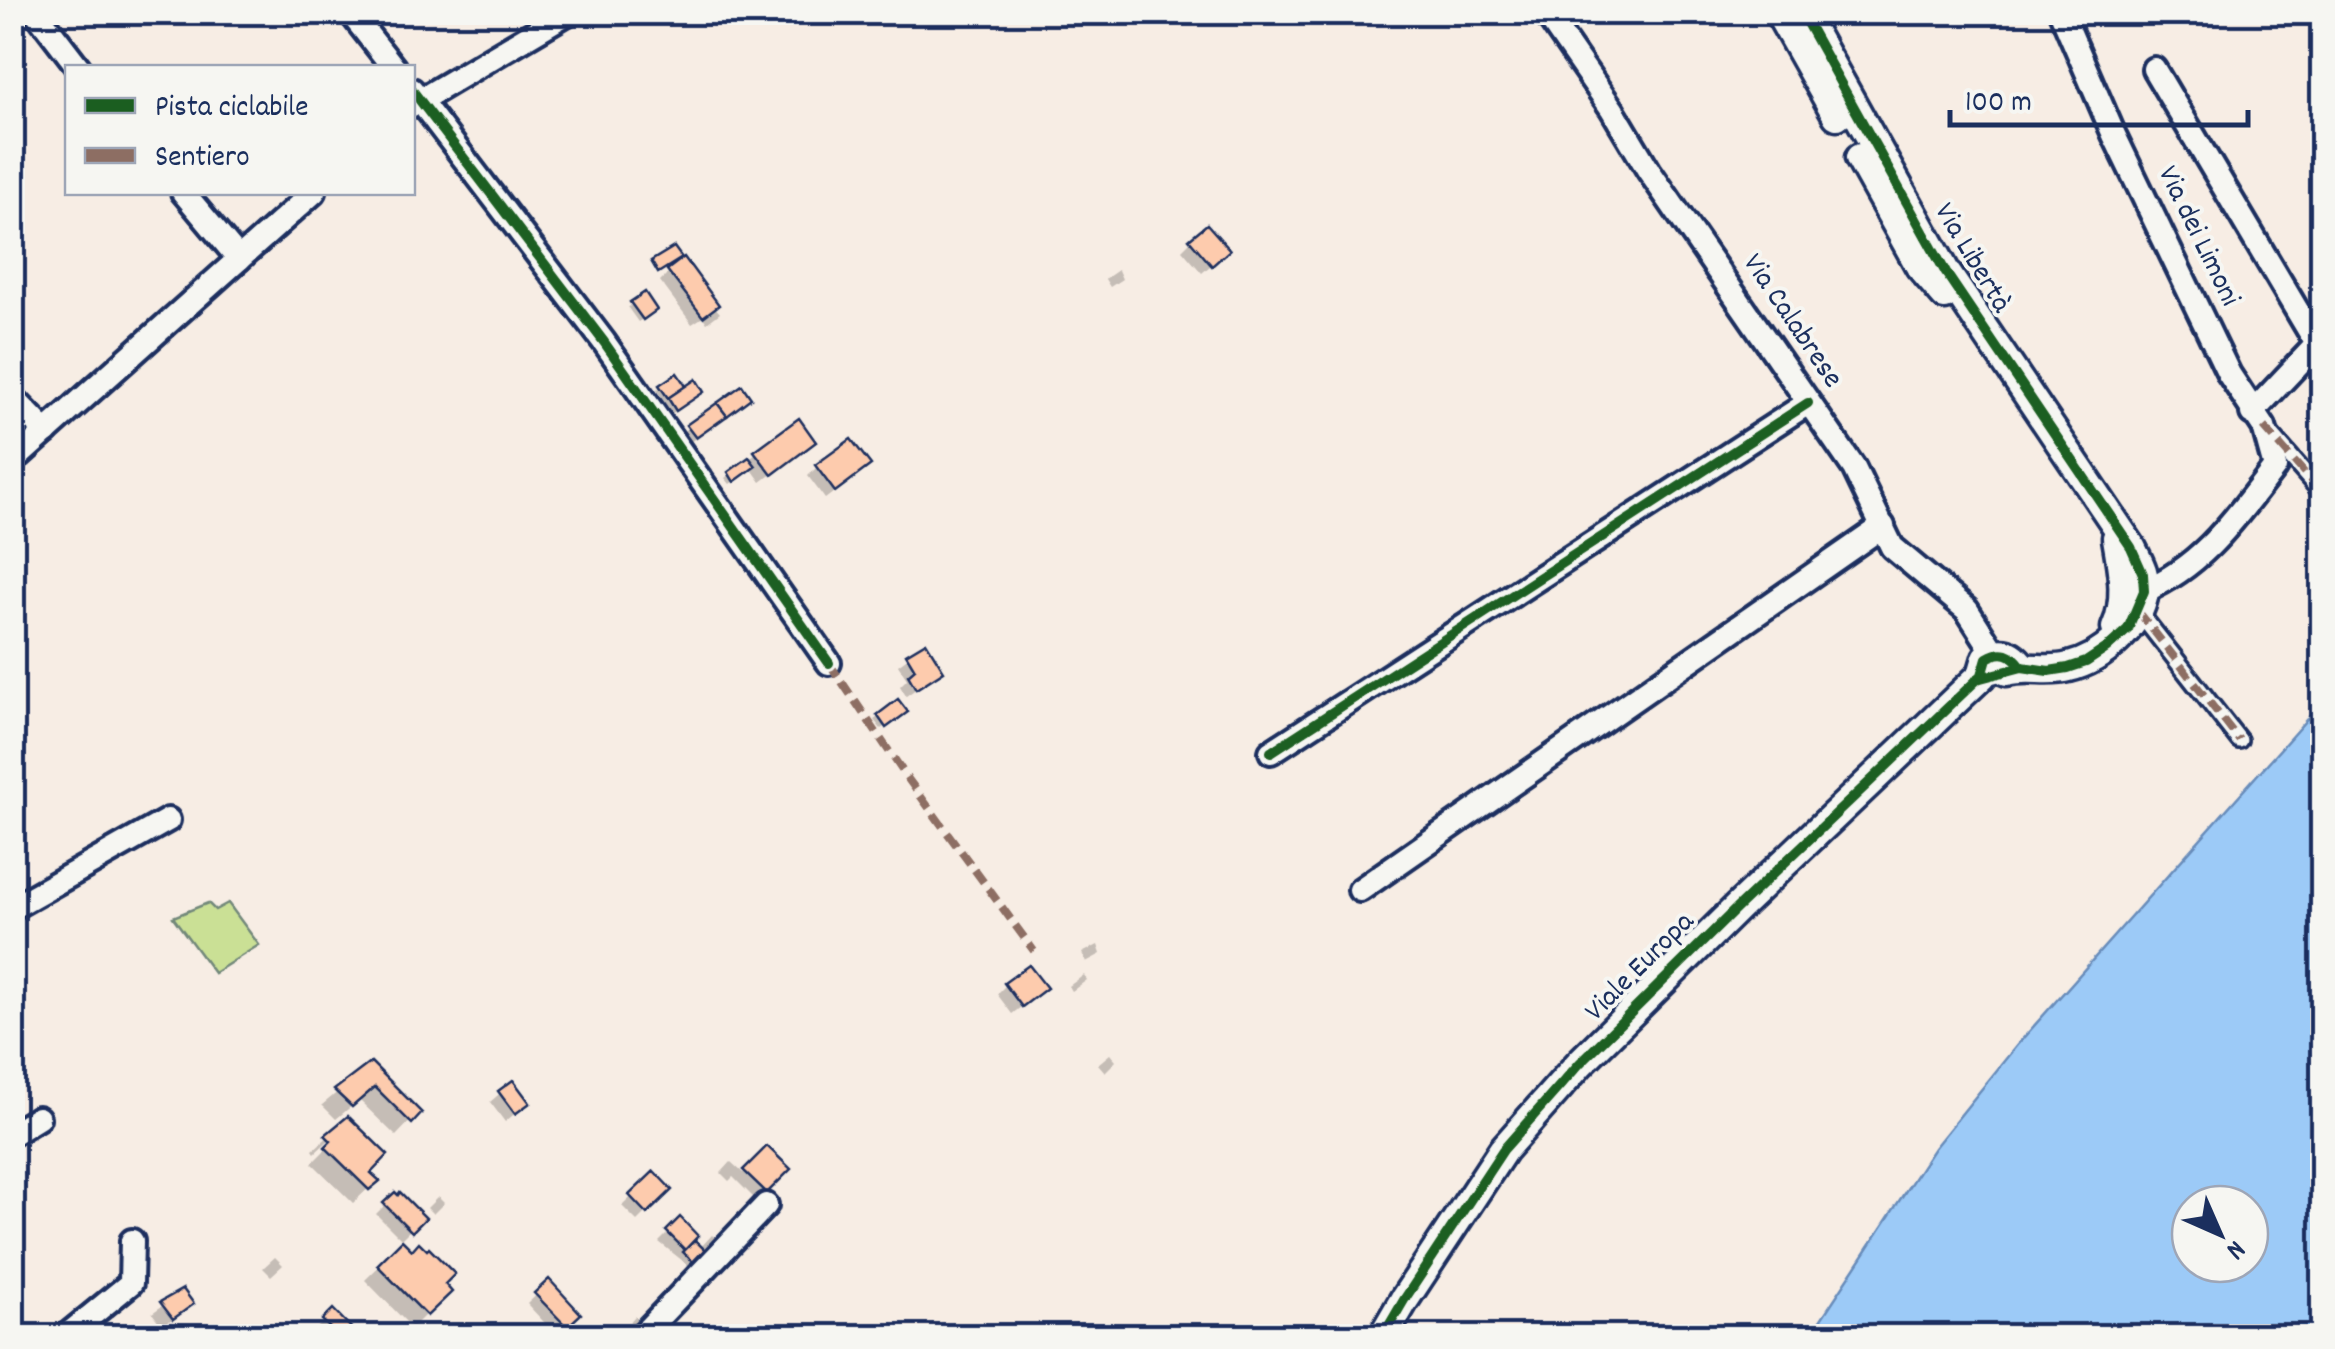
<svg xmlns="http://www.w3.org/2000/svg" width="2335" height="1349" font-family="Dekko,sans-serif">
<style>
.green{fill:#cae095;stroke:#72887a;stroke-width:2.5}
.water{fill:#9ccaf7;stroke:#688cba;stroke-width:2.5;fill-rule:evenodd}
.shadow{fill:#0003}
.building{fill:#fdcbad;stroke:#1b2f5e;stroke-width:2.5}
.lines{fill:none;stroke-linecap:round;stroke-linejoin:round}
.pedestrian-casing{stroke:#1b2f5e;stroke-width:22}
.minor-casing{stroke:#1b2f5e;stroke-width:30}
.tertiary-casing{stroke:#1b2f5e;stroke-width:35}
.pedestrian{stroke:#f6f6f2;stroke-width:15}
.minor{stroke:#f6f6f2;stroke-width:22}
.tertiary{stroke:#f6f6f2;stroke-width:28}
.quiet{stroke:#8d6e63;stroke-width:8;stroke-dasharray:15 8;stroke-linecap:butt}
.cycleway-casing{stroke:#f6f6f2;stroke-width:16}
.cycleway{stroke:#1b5e20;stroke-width:10}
.labels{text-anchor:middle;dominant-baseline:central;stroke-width:8;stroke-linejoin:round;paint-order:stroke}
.street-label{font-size:30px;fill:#1b2f5e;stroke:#f6f6f2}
</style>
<rect width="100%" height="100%" fill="#f7ede4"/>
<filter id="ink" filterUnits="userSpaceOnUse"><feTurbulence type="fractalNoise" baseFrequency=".01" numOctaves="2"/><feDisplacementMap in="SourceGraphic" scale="20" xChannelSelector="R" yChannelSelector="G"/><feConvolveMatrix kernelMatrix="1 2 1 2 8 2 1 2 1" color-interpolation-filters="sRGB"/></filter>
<g filter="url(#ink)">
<!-- green -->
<polygon class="green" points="208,903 215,910 228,903 259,945 214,973 173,917"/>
<!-- water -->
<path class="water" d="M2322,702V1336H1810L1934,1148L2017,1045ZM2190,1204H2250V1264H2190Z"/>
<!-- shadow -->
<g class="shadow">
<polygon points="1191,241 1218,259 1202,273 1182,250"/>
<polygon points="1118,270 1122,279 1110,287 1105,279"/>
<polygon points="669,272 714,306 720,313 707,323 703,317 692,324 660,281"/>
<polygon points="632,304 651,313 638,322 628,308"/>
<polygon points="660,387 685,389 701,392 666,418 660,409 665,404 657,390"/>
<polygon points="739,406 686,445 679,436 688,427"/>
<polygon points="804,450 761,482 751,468 730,484 725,478 756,453"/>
<polygon points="817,467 858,474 825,499 808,476"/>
<polygon points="925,645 941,671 906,696 900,686 907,679 898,665"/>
<polygon points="898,703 901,715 881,729 874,720"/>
<polygon points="1098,945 1101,954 1086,962 1082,953"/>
<polygon points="1084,975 1087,980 1072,991 1069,986"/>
<polygon points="1006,985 1034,997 1012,1014 997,994"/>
<polygon points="1110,1054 1116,1061 1105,1072 1098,1064"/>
<polygon points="370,1065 418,1113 396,1136 359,1100 336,1119 322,1105"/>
<polygon points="512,1083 527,1103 505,1122 490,1102"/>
<polygon points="348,1119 385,1155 368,1173 376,1181 353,1203 312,1163 335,1140 332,1137 315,1153 313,1150"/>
<polygon points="767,1149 787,1169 756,1200 733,1177 729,1181 721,1173 731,1162 743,1173"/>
<polygon points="654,1175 668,1190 637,1221 622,1206"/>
<polygon points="395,1195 422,1218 401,1239 376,1214"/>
<polygon points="438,1197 444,1203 433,1214 427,1208"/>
<polygon points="680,1221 700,1248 712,1235 715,1238 693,1269 659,1242"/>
<polygon points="402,1244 449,1291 412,1328 365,1280"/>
<polygon points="275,1257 283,1265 271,1276 263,1268"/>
<polygon points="549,1283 578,1314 556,1335 527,1304"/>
<polygon points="182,1292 181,1313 162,1326 152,1313"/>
<polygon points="333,1312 354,1335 353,1336 321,1336 315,1330"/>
<polygon points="635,1316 641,1322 627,1336 617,1336"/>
</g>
<!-- building -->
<g class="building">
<polygon points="1207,224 1230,250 1212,266 1189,239"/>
<polygon points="674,247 682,258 658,273 651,261"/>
<polygon points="684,257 719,305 703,317 667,270"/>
<polygon points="645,292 657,310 643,320 630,302"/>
<polygon points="677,373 686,386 668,398 659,385"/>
<polygon points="696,379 704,392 676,411 668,398"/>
<polygon points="742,385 751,398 727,416 717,403"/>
<polygon points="717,403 727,416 696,438 686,425"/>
<polygon points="799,418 816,442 772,475 754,451"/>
<polygon points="851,439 871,465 835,492 815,465"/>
<polygon points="749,457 756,466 734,482 728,472"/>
<polygon points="926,642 944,671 916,689 908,675 915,669 906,654"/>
<polygon points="898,699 908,712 886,728 877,715"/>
<polygon points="1029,965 1047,988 1022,1007 1004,983"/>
<polygon points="371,1062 422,1113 412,1124 375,1087 352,1107 334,1090"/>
<polygon points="513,1080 530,1103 515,1114 498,1091"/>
<polygon points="348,1116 388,1155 371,1173 380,1181 369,1190 325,1147 331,1141 325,1135"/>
<polygon points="767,1146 791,1169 767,1193 743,1170"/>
<polygon points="654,1171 672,1190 647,1214 629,1195"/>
<polygon points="395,1192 398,1195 400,1192 426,1218 412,1232 383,1203"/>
<polygon points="680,1217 698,1236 685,1250 666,1231"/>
<polygon points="402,1240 412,1250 419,1242 427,1250 429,1248 455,1274 445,1284 452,1292 427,1316 377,1265"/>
<polygon points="695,1240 710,1255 698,1267 683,1252"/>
<polygon points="549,1279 581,1314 567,1327 534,1293"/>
<polygon points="183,1289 194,1304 173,1319 160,1302"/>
<polygon points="333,1309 358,1335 356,1336 330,1336 334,1332 322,1320"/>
</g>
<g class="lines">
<defs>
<g id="pedestrian">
<polyline points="2267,430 2322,493"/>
<polyline points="2138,611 2239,740"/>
</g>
<g id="minor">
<polyline points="36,12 79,68"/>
<polyline points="350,12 394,68"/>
<polyline points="1545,12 1612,109 1649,171 1854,468 1892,547 1967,610 1995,654"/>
<path d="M2061,12L2114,135L2229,374L2264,427L2275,467C2236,517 2204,565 2144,591"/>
<polyline points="2154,69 2317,344"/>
<polyline points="412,90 604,342 829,663"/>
<polyline points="412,105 569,12"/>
<polyline points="183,192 239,259"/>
<polyline points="12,397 46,432"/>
<polyline points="2252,413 2322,339"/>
<polyline points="12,462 314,192"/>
<polyline points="1271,752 1808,403"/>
<polyline points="1360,890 1883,526"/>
<polyline points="12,908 168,820"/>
<polyline points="12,1134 38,1118"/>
<polyline points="66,1336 131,1283 132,1241"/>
<polyline points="641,1336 766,1205"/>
</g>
<g id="tertiary">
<polyline points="1779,12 1837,115"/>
<path d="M1801,12L1946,273L2131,547C2138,561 2147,576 2144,592C2139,627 2102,659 2069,667C2048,673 2028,665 2007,671"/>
<polyline points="1860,158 1920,266 1945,295"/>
<path d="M2116,628C2129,599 2122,568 2117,538"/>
<path d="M1383,1336L1404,1300L1503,1150L1580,1063L1738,907L1982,675L1987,658C2003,649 2012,653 2022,667"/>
</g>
</defs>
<!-- pedestrian casing -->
<use href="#pedestrian" class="pedestrian-casing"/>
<!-- minor casing -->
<use href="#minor" class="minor-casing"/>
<!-- tertiary casing -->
<use href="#tertiary" class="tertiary-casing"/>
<!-- pedestrian -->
<use href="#pedestrian" class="pedestrian"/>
<!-- minor -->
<use href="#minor" class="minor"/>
<!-- tertiary -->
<use href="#tertiary" class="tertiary"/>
<!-- quiet -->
<g class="quiet">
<polyline points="2264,427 2322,493"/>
<polyline points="2138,611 2239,740"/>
<polyline points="829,663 908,779 1034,951"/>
</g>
<defs>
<g id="cycleway">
<polyline points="1801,12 1946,273 2131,547 2143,574 2144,591 2128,629 2107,648 2086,662 2068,668 2049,671 2022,667 1977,679"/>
<polyline points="412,90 604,342 829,663"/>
<polyline points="1271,752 1808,403"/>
<path d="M1383,1336L1404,1300L1503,1150L1580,1063L1738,907L1982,675L1987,658C2003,649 2012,653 2022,667"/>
</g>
</defs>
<!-- cycleway casing -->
<use href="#cycleway" class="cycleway-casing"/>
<!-- cycleway -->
<use href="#cycleway" class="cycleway"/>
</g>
</g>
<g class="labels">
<!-- street labels -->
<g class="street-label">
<text transform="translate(2197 237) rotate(64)">Via dei Limoni</text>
<text transform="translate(1971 259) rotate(59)">Via Libertà</text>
<text transform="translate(1791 322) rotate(56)">Via Calabrese</text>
<text transform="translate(1641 968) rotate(-45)">Viale Europa</text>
</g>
</g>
<!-- margin -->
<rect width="2335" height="1349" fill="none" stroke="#f6f6f2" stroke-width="50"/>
<rect x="25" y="25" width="2285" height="1299" fill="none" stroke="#1b2f5e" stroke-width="4" filter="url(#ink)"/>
<!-- legend -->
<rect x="65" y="65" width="350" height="130" fill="#f6f6f2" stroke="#9ea6b7" stroke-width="2.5"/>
<rect x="85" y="98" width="50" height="15" fill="#1b5e20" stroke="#9ea6b7" stroke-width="2.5"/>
<text x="155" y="115" font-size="30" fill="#1b2f5e">Pista ciclabile</text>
<rect x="85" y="148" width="50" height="15" fill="#8d6e63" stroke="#9ea6b7" stroke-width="2.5"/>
<text x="155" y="165" font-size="30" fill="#1b2f5e">Sentiero</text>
<!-- north arrow -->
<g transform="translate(2220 1234) rotate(135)"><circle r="48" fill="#f6f6f2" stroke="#9ea6b7" stroke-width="2.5"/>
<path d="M0-8L18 38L0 25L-18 38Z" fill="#1b2f5e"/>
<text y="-15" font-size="28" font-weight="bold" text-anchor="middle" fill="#1b2f5e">N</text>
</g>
<!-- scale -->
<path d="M1950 110v15h298v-15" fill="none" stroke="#1b2f5e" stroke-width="5"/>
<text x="1965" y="110" font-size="30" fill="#1b2f5e" stroke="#f6f6f2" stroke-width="8" paint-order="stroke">100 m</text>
</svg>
